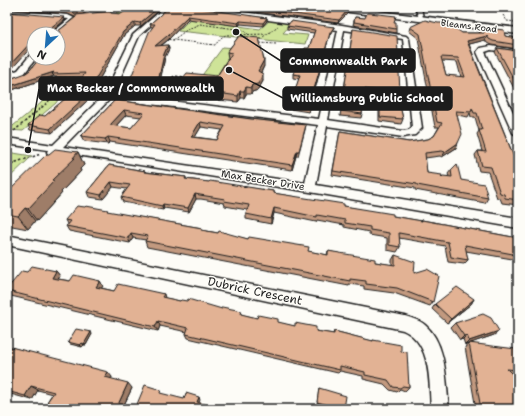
<svg xmlns="http://www.w3.org/2000/svg" width="525" height="416" font-family="'Shantell Sans',sans-serif">
<style>
.green{fill:#cee398;stroke:#75805a}
.lines{fill:none;stroke-linecap:round;stroke-linejoin:round}
.street-casing{stroke:#1c1c1c;stroke-width:3}
.secondary-casing{stroke:#1c1c1c;stroke-width:3}
.path-far1{stroke:#1c1c1c;stroke-width:1;stroke-dasharray:2 1.5;stroke-linecap:butt}
.path{stroke:#1c1c1c;stroke-width:1.5;stroke-dasharray:2.5 2;stroke-linecap:butt}
.street{fill:#fdfcf7;fill-rule:evenodd}
.secondary{fill:#fdfcf7;fill-rule:evenodd}
.wall{fill:#c2997f;stroke:#1c1c1c;fill-rule:evenodd}
.shaded-wall{fill:#9e7d68;stroke:#1c1c1c}
.building{fill:#e2b294;stroke:#1c1c1c;fill-rule:evenodd}
.labels{text-anchor:middle;dominant-baseline:central;stroke-width:3;stroke-linejoin:round;paint-order:stroke}
.far-street-label{font-size:9px;fill:#1c1c1c;stroke:#fdfcf7}
.street-label{font-size:10px;fill:#1c1c1c;stroke:#fdfcf7}
.near-street-label{font-size:12px;fill:#1c1c1c;stroke:#fdfcf7}
.leader{fill:none;stroke:#1c1c1c;stroke-width:1.5}
.callout-dot{fill:#1c1c1c;stroke:#fdfcf7;stroke-width:1.5}
.callout{fill:#1c1c1c;stroke:#1c1c1c;stroke-width:1.5}
.callout-label{font-size:11px;text-anchor:middle;font-weight:bold;fill:#fff}
</style>
<rect width="100%" height="100%" fill="#fdfcf7"/>
<filter id="ink" filterUnits="userSpaceOnUse"><feTurbulence type="fractalNoise" baseFrequency=".025" numOctaves="2"/><feDisplacementMap in="SourceGraphic" scale="8" xChannelSelector="R" yChannelSelector="G"/><feConvolveMatrix kernelMatrix="1 2 1 2 8 2 1 2 1" color-interpolation-filters="sRGB"/></filter>
<g filter="url(#ink)">
<!-- green -->
<g class="green">
<polygon points="109,7 135,7 102,32 56,103 23,131 8,130 41,103 90,32 123,8"/>
<polygon points="190,19 260,29 270,20 292,23 283,33 308,35 305,44 178,31"/>
<polygon points="223,47 235,48 240,60 228,79 200,78"/>
<polygon points="7,152 32,156 7,180"/>
</g>
<g class="lines">
<defs>
<g id="street">
<path d="M165,7H171L139,36L113,94L319,119L338,30L192,9L189,7H204L342,25L406,36L409,39L422,128L415,135L403,137L327,126L316,185L518,218V228L310,192L58,152L52,155L48,154L47,152L48,150L7,144V138L53,145L104,95L133,35ZM344,30L403,39L412,127L409,130L403,131L328,120ZM110,99L318,125L305,183L63,147Z"/>
<polygon points="415,7 421,7 423,18 419,18"/>
<polygon points="7,10 68,15 76,19 58,34 51,34 69,19 7,14"/>
<polygon points="491,46 518,50 518,54 491,50 485,52 518,123 518,136 513,133 477,52 480,48"/>
<polygon points="31,54 34,54 34,58 36,58 24,74 7,79 7,74 18,70"/>
<path d="M7,235L405,316C411,318 420,320 425,325C447,344 446,382 449,409H431C429,382 432,343 403,330L7,245Z"/>
</g>
<polygon id="secondary" points="322,7 345,7 518,28 518,34 326,9"/>
</defs>
<!-- street casing -->
<use href="#street" class="street-casing"/>
<!-- secondary casing -->
<use href="#secondary" class="secondary-casing"/>
<!-- path-far1 -->
<g class="path-far1">
<polyline points="117,7 130,8"/>
<polyline points="503,15 507,21 518,22"/>
<polyline points="165,39 215,45 222,37 226,35 268,34"/>
<polyline points="173,40 188,29 200,24 243,30 248,34"/>
<polyline points="276,44 259,43 263,37 278,26"/>
</g>
<!-- path -->
<g class="path">
<polyline points="46,78 84,78"/>
<polyline points="98,78 108,78"/>
<polyline points="163,89 192,93 189,98"/>
<polyline points="159,96 174,76 185,77"/>
<polyline points="14,131 48,102 66,76"/>
<polyline points="7,165 41,154"/>
</g>
<!-- street -->
<use href="#street" class="street"/>
<!-- secondary -->
<use href="#secondary" class="secondary"/>
</g>
<!-- wall -->
<g class="wall">
<polygon points="7,7 88,7 89,10 82,14 111,13 121,14 163,7 141,26 135,26 124,35 87,101 52,133 30,130 28,125 45,116 74,91 83,77 54,77 54,76 9,91 30,70 58,35 57,32 75,17 68,14 7,9"/>
<polygon points="169,7 267,18 267,21 263,26 240,24 239,26 188,19 168,40 161,46 168,45 169,49 165,57 159,86 130,89 128,85 153,27 151,27 150,24"/>
<polygon points="216,7 319,7 347,14 338,23"/>
<polygon points="7,12 65,20 50,33 50,34 34,34 9,72 7,73"/>
<polygon points="355,17 394,22 396,29 396,33 353,25"/>
<polygon points="516,18 518,18 518,27 516,26 514,22"/>
<polygon points="287,26 334,27 333,31 329,36 309,112 290,109 290,105 299,79 293,78 293,74 303,55 309,48 314,33 287,29"/>
<path d="M410,27L462,33H480L479,31L480,27L505,36L518,38V49L491,45L487,43L485,40L469,44L518,167V205L502,203L500,198H497L488,172L479,171L475,155L478,151H482L477,134L479,131L475,117H471L470,113L468,117L457,115L456,148L442,157L440,156L425,158L427,173L441,178L449,176L448,174L451,170L461,180L488,198L485,203L415,190V188L332,175L340,131L409,142L428,139L434,136L439,127H435L418,38L409,31ZM442,61L457,62L461,77L446,75Z"/>
<polygon points="353,29 401,110 403,119 401,124 379,121 379,96 364,94 362,114 361,118 340,116"/>
<polygon points="239,36 264,66 261,73 263,81 258,90 252,92 251,94 246,94 244,98 241,98 238,102 218,100 218,96 179,90 178,84 217,76 228,58 227,52"/>
<polygon points="497,48 518,51 518,96 495,52"/>
<path d="M115,100L258,120L306,125L305,130L298,156H296L292,170L110,142L108,144L84,141L81,136ZM126,115L141,117L131,128L116,126ZM201,127L222,130L217,140L195,137Z"/>
<polygon points="78,152 84,165 80,169 81,171 61,192 62,193 37,221 35,221 28,229 7,225 7,193 49,154"/>
<polygon points="109,165 145,171 146,172 186,177 186,179 273,191 273,193 344,206 393,216 421,221 422,220 518,238 518,261 518,260 466,251 468,260 464,264 448,262 445,246 399,238 400,247 397,252 387,250 387,238 369,235 369,232 344,227 344,225 317,220 316,222 274,213 271,224 246,219 246,214 247,210 225,206 224,203 201,199 196,199 189,212 164,208 163,210 123,202 121,197 127,189 113,187 103,199 89,197 87,192"/>
<polygon points="109,212 202,228 202,230 248,239 327,255 328,251 375,262 392,265 392,260 395,255 414,273 433,302 430,306 394,293 364,289 364,286 349,284 349,286 147,247 145,241 146,240 133,238 130,243 69,231 66,226 67,224 65,220"/>
<polygon points="56,271 60,276 58,279 70,281 100,281 103,286 101,288 114,291 164,294 165,298 180,301 316,331 333,334 334,331 372,341 373,340 401,351 409,387 405,391 400,389 397,392 390,390 384,384 363,379 363,376 340,371 338,373 188,338 186,334 187,332 160,326 158,331 11,296 7,292 7,289 27,272"/>
<polygon points="474,299 471,304 447,323 432,309 435,304"/>
<polygon points="455,323 499,331 494,335 470,343 518,357 518,374 512,374 518,409 476,409 465,347 469,344 465,345 463,339 460,340 451,327"/>
<polygon points="92,334 86,345 84,345 82,347 70,344 68,342"/>
<polygon points="7,346 112,377 111,379 132,388 122,409 63,409 54,406 47,402 52,394 38,390 32,400 7,393"/>
<polygon points="319,388 344,409 338,409 317,404"/>
</g>
<!-- shaded-wall -->
<g class="shaded-wall">
<polygon points="87,7 88,7 89,10 77,18 76,14"/>
<polygon points="159,7 163,7 141,26 140,23"/>
<polygon points="347,11 347,14 338,23 339,20"/>
<polygon points="188,16 188,19 168,40 156,49 155,46"/>
<polygon points="64,17 65,20 50,33 50,34 49,29"/>
<polygon points="267,18 267,21 263,26 263,23"/>
<polygon points="240,21 240,24 239,26 238,23"/>
<polygon points="135,22 135,26 124,35 87,101 52,133 50,129 123,32"/>
<polygon points="334,27 333,31 329,36 309,112 309,107 330,33"/>
<polygon points="487,36 485,40 466,45 467,41"/>
<polygon points="34,39 34,44 9,72 7,73 7,68"/>
<polygon points="168,45 169,49 165,57 159,86 158,82 164,54"/>
<polygon points="264,60 264,66 258,78 258,71"/>
<polygon points="54,72 52,74 54,76 9,91 7,88 7,87"/>
<polygon points="263,74 263,81 258,90 252,92 251,94 251,88 252,85"/>
<polygon points="246,87 246,94 244,98 244,91"/>
<polygon points="240,91 241,98 238,102 238,96"/>
<polygon points="124,110 126,115 112,130 110,125"/>
<polygon points="200,122 201,127 192,142 191,137"/>
<polygon points="108,137 110,142 108,144 105,139"/>
<polygon points="458,143 456,148 442,157 445,152"/>
<polygon points="297,151 296,156 292,170 292,165"/>
<polygon points="78,152 84,165 80,169 81,171 61,192 62,193 37,221 28,209 52,180"/>
<polygon points="111,182 113,187 103,199 101,195"/>
<polygon points="195,194 196,199 189,212 188,208"/>
<polygon points="163,204 164,208 163,210 162,206"/>
<polygon points="25,208 35,221 28,229 18,216"/>
<polygon points="274,208 274,213 271,224 271,219"/>
<polygon points="131,233 133,238 130,243 128,238"/>
<polygon points="56,271 60,276 56,283 52,278"/>
<polygon points="100,281 103,286 99,292 96,287"/>
<polygon points="474,299 471,304 447,323 451,319"/>
<polygon points="158,321 160,326 158,331 155,327"/>
<polygon points="499,331 494,335 465,345 469,341"/>
<polygon points="91,332 92,334 86,345 84,344"/>
<polygon points="467,335 463,339 460,340 464,336"/>
<polygon points="82,343 84,345 82,347 80,345"/>
<polygon points="108,372 112,377 110,382 105,377"/>
<polygon points="128,383 132,388 122,409 116,409"/>
<polygon points="31,386 38,390 32,400 25,396"/>
<polygon points="199,397 200,400 198,405 197,402"/>
</g>
<!-- building -->
<g class="building">
<polygon points="23,7 87,7 76,14 67,10"/>
<polygon points="131,7 159,7 140,23 135,22 123,32 85,97 50,129 28,125 40,115 45,116 74,91 85,73 52,74 54,72 7,87 7,80 26,73 30,70 40,58 58,58 58,36 61,32 57,32 76,17 76,15 110,11 111,13 121,14"/>
<polygon points="169,7 191,7 267,18 263,23 240,21 238,23 188,16 167,36 155,46 168,45 164,54 158,82 128,85 149,32 155,24 150,24"/>
<polygon points="240,7 319,7 347,11 339,20"/>
<polygon points="7,12 64,17 49,29 49,32 41,32 38,34 34,34 34,39 7,68"/>
<polygon points="367,13 370,13 396,16 394,22 396,22 396,29 354,22 355,17 365,18"/>
<path d="M425,20L429,21L438,23H448L462,33H484L480,27L504,30L505,36L518,38V45L493,41L489,39L487,36L467,41L518,167V200L505,198L504,194L500,193L491,167L482,166L478,151L486,152L479,130H482L477,113H474L472,108L471,112L456,111L462,134L458,143L445,152L442,151L425,153L427,173L442,175L441,178L443,176L452,177L451,170L457,164L461,180L484,184L488,198L417,185V184L333,171L340,131L409,142L428,139L434,136L442,123L437,122L420,34L410,27ZM441,57L458,58L465,77L446,75Z"/>
<polygon points="291,21 334,27 330,33 309,107 290,105 300,75 293,74 301,55 303,55 305,48 309,48 315,30 287,26"/>
<polygon points="353,29 397,36 401,110 403,119 380,117 380,91 364,89 362,114 341,111"/>
<polygon points="239,36 259,38 264,60 258,71 263,74 258,84 252,85 251,88 246,87 244,91 240,91 238,96 218,93 219,90 178,84 187,73 217,76 232,53 227,52"/>
<polygon points="497,48 518,51 518,87"/>
<path d="M115,100L258,120L306,125L299,151H297L292,165L108,137L105,139L81,136ZM124,110L144,113L131,128L110,125ZM200,122L225,126L217,140L191,137Z"/>
<polygon points="55,149 78,152 73,158 75,158 52,180 54,181 28,209 25,208 18,216 7,214 7,193 47,154 49,154"/>
<polygon points="109,165 145,171 144,172 186,177 185,179 209,182 210,181 273,191 273,193 344,204 344,206 393,214 393,216 422,221 422,220 518,238 518,255 465,245 468,260 451,257 448,242 399,233 400,247 389,245 389,233 370,230 370,227 345,223 345,220 317,215 317,217 274,208 271,219 246,214 249,205 224,201 225,199 200,195 195,194 188,208 163,204 162,206 121,197 130,185 111,182 101,195 87,192"/>
<polygon points="77,206 85,207 86,206 108,210 107,211 202,228 201,230 218,233 219,231 248,239 249,237 309,247 308,251 328,255 328,251 375,259 375,262 395,265 395,255 415,262 414,273 427,269 439,276 433,302 397,288 366,284 366,281 350,279 350,281 145,241 148,236 131,233 128,238 66,226 70,221 65,220"/>
<polygon points="32,266 56,271 52,278 70,281 74,275 100,281 96,287 114,291 118,284 164,294 162,297 180,301 181,300 187,301 188,299 222,309 222,307 242,311 241,314 257,318 258,315 278,319 278,322 295,326 295,323 316,327 316,331 334,334 334,331 373,341 373,340 401,345 401,351 407,352 409,387 403,386 400,388 393,387 388,380 365,375 365,372 340,366 340,370 186,334 188,328 158,321 155,327 7,291 7,289 22,271 27,272"/>
<polygon points="457,287 474,299 451,319 435,304"/>
<polygon points="483,314 491,318 499,331 469,341 467,335 464,336 455,323"/>
<polygon points="76,329 91,332 84,344 82,343 80,345 68,342"/>
<polygon points="469,343 516,349 518,357 518,370 507,369 518,380 518,409 481,409"/>
<polygon points="7,346 108,372 105,377 128,383 116,409 71,409 47,402 54,392 31,386 25,396 7,391"/>
<polygon points="145,385 161,390 160,393 184,399 186,393 199,397 197,402 223,409 135,409"/>
<polygon points="319,388 346,396 344,409 317,402"/>
</g>
</g>
<g class="labels">
<!-- far-street labels -->
<g class="far-street-label">
<text transform="translate(469 26) rotate(7)">Bleams Road</text>
</g>
<!-- street labels -->
<g class="street-label">
<text transform="translate(263 180) rotate(9)">Max Becker Drive</text>
</g>
<!-- near-street labels -->
<g class="near-street-label">
<text transform="translate(255 291) rotate(12)">Dubrick Crescent</text>
</g>
</g>
<!-- callouts -->
<path class="leader" d="M236 32L281 61M28 150L39 89M229 70L283 98"/>
<g class="callout-dot">
<circle cx="236" cy="32" r="4"/>
<circle cx="28" cy="150" r="4"/>
<circle cx="229" cy="70" r="4"/>
</g>
<g class="callout">
<rect x="281" y="49" width="134" height="23" rx="4"/>
<rect x="39" y="77" width="184" height="23" rx="4"/>
<rect x="283" y="87" width="169" height="23" rx="4"/>
</g>
<g class="callout-label">
<text x="348" y="65">Commonwealth Park</text>
<text x="131" y="92">Max Becker / Commonwealth</text>
<text x="367" y="102">Williamsburg Public School</text>
</g>
<!-- margin -->
<rect width="525" height="416" fill="none" stroke="#fdfcf7" stroke-width="24"/>
<rect x="12" y="12" width="501" height="392" fill="none" stroke="#1c1c1c" stroke-width="1.5" filter="url(#ink)"/>
<!-- north arrow -->
<g transform="translate(46 46) rotate(206)"><circle r="19" fill="#fdfcf7" stroke="#a3a29f"/>
<path d="M0-3L7 15L0 10L-7 15Z" fill="#1f6fb2"/>
<text y="-6" font-size="11" font-weight="bold" text-anchor="middle" fill="#1c1c1c">N</text>
</g>
</svg>
